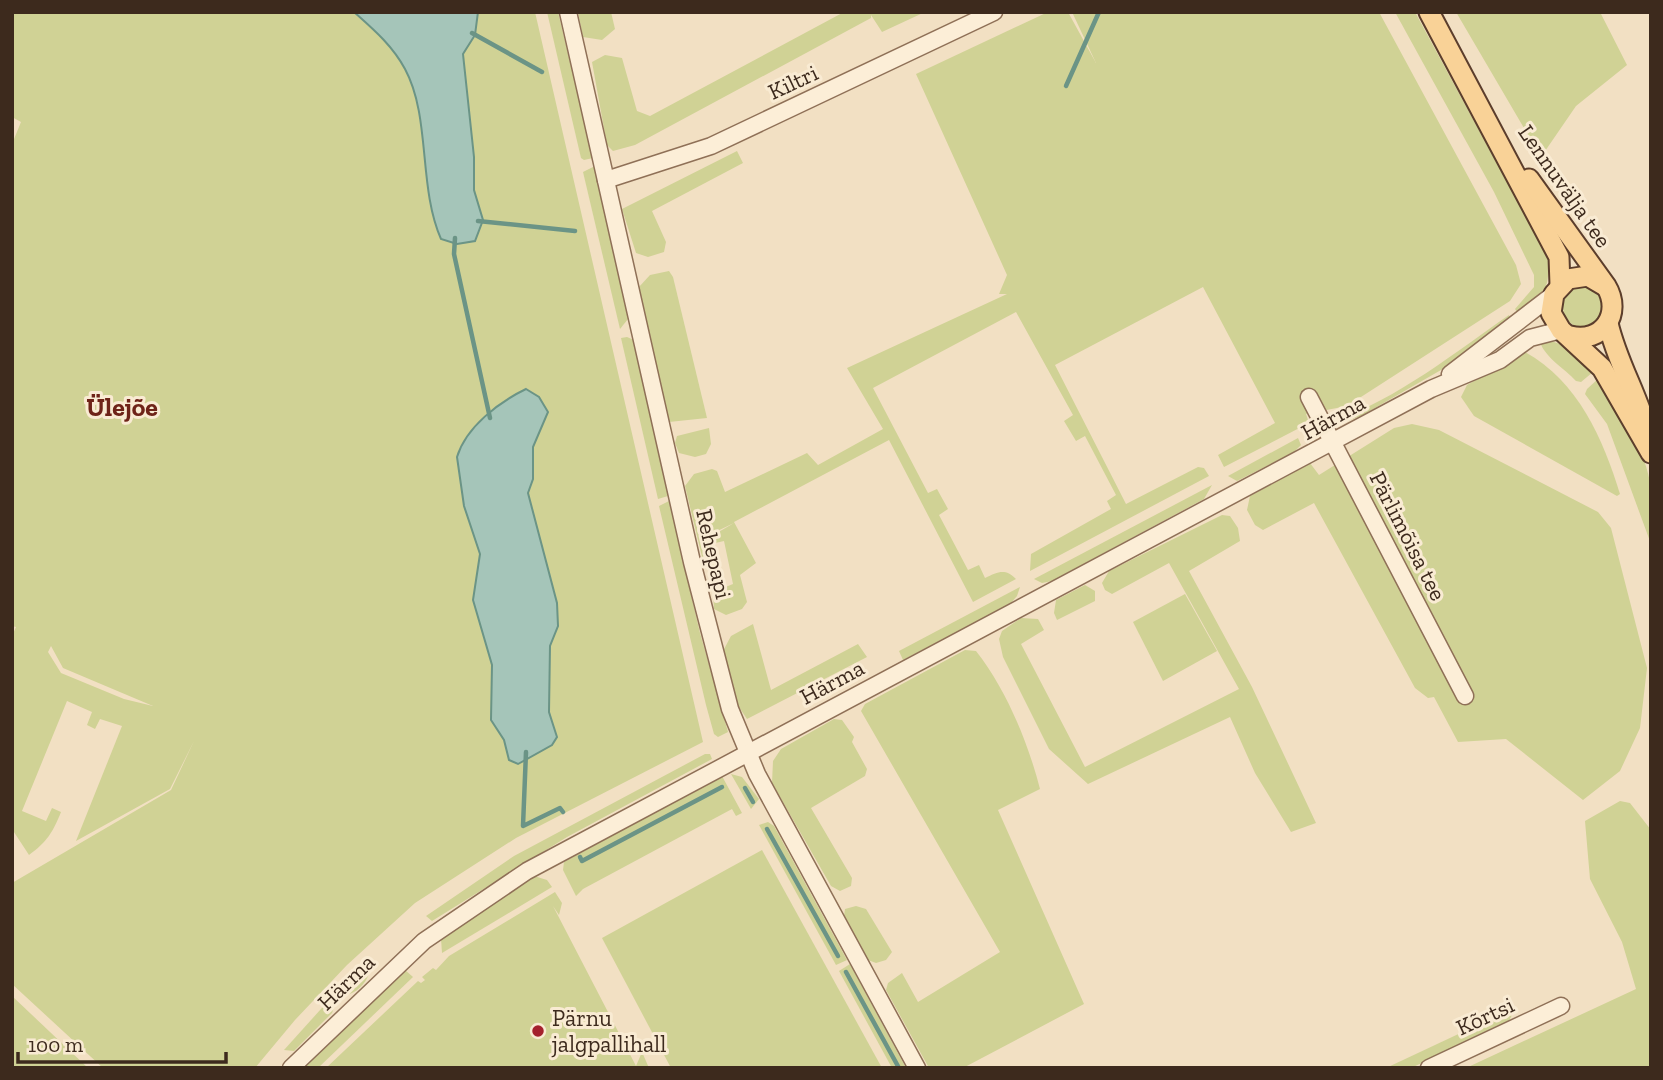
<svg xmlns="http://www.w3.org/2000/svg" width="1663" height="1080" font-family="'Zilla Slab',serif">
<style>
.green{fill:#d0d295;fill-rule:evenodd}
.water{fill:#a5c5b9;stroke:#6b9486;stroke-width:2}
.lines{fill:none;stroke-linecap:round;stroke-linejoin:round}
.stream{stroke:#6b9486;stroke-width:4.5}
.minor-casing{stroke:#8f7057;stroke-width:19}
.major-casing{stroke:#5c3e2c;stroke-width:23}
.minor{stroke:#fceed7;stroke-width:16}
.major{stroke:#f9d297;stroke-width:19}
.poi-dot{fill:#a4212d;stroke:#f9ebd3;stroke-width:2.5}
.labels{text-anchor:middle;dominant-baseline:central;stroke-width:6;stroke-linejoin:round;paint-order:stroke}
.street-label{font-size:23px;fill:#3d2a1d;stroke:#f9ebd3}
.poi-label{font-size:23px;fill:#3d2a1d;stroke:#f9ebd3;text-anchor:start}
.quarter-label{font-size:26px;font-weight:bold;fill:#6e2318;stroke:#f9ebd3}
</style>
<rect width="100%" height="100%" fill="#f2e0c3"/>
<!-- green -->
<g class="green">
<path d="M12,12H535L703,742L516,838L415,903L347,965L295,1020L255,1068H103L12,984V883L171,790L194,741L170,789L76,841L122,726L100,719L95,729L87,725L92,712L67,701L22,811L46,821L52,808L61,812C53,832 47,842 29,855L12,829V636L16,627L12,626V144L21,122L12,117ZM51,646L63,668L153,706L124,699L61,673L48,652Z"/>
<polygon points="547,12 558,12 593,158 584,160 581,158"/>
<polygon points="578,12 611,12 615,29 602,40 583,37"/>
<polygon points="844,12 925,12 882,32 871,15 871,18 635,145 613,151 607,145 592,62 605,55 622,58 637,111 650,116"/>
<path d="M1048,12H1068L1096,63L1072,12H1379L1516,265L1521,284L1510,301L1347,406L1306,414L1309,423L1224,467L1218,455L1275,423L1203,287L1055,365L1126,504L1198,467L1204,468L1209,476L1030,571L1031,554L1111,509L1107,501L1116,495L1085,436L1076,441L1064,421L1073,415L1016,312L873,388L928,493L937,489L948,509L939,515L968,570L979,565L985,578C998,572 1005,568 1016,579L973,602L889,440L734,522L756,563L740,575L747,602L742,609L726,615L714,609L713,592L733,584L724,541L711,544L710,537L734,523L707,536L718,573L704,565L685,486L694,474L712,469L717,471L725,492L807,453L818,465L883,429L847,368L1007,294H999L1007,275L916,74Z"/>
<path d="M1395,12H1415L1548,258C1550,291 1544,295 1519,315L1515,309L1534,287V275L1494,192Z"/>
<polygon points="1456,12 1600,12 1627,65 1576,106 1541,157"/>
<polygon points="737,151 743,163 652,211 666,242 664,252 648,257 636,253 622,209"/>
<polygon points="595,166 628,319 620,329 583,172"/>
<polygon points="669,271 673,277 707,418 669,422 639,287 650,275"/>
<circle cx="1584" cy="307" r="21"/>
<path d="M1509,315L1511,319L1441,370L1361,416L1347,421L1337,419C1393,402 1460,349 1509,315Z"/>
<polygon points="627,337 634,340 668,496 658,499 621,338"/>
<path d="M1551,341L1566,346L1593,372L1581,382L1576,381C1564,368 1547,359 1540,343Z"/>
<path d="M1525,352C1578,381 1603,439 1620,494L1617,496L1474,416L1461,397L1467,385Z"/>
<path d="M1598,379C1618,411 1647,450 1651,489C1652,507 1651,526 1651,544L1607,424L1585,394L1587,389Z"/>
<polygon points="1412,424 1439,430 1598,512 1611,528 1647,668 1640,728 1620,771 1583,800 1506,739 1458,742 1434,697 1428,698 1415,688 1314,503 1263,530 1255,525 1247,510 1250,496 1310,463 1319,475 1394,428"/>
<polygon points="709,428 711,444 706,454 695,457 679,453 675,443 677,436"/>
<polygon points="1298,438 1301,445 1294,452 1237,481 1228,476"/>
<polygon points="1212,485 1204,499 1052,581 1042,583 1034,579"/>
<polygon points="669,501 700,633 728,732 718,737 714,734 706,705 659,506"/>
<polygon points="1222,515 1230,516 1238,528 1240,541 1189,571 1252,687 1316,823 1291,832 1255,773 1230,717 1088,784 1049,749 1003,657 999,639 1002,631 1021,618 1038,619 1044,630 1021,644 1085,767 1239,689 1169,563 1112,594 1105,590 1102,583 1109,571"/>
<polygon points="1085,585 1095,591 1095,601 1057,620 1054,613 1056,600"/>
<polygon points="1020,587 1017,596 1010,604 903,660 899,651"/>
<polygon points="1185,594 1217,651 1163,681 1133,622"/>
<polygon points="753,624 771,690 858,644 867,657 747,719 737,704 723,651 731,636"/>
<path d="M965,650L976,651C1006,689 1028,742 1040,789L998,810L1084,1004L963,1068H929L886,990L888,983L902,973L918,1002L1000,952L861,711L865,704Z"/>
<polygon points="834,719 842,720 854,737 852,742 867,769 865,776 811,808 852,878 851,886 840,891 831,886 772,783 773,761 781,749"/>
<polygon points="705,754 710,754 712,759 567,837 432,921 426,916 514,856"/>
<polygon points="731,774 742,777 759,799 751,809"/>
<polygon points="722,776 742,813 736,816 732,809 583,889 576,896 563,870 564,862"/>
<polygon points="1620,801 1630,803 1651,830 1651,1068 1466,1068 1636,989 1622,942 1590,879 1585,821"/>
<polygon points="768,822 774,826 847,960 836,965 759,825"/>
<polygon points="762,850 882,1068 671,1068 602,938"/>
<polygon points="534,876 547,880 552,887 442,953 441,939"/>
<polygon points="555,892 562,903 559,915 553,906 636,1066 642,1052 649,1068 326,1068 418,981 421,983 425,980 422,977 433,968 436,970 449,956"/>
<polygon points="856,906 866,909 892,952 886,960 876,963 868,960 844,916 845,909"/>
<polygon points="850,964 906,1068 892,1068 839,971"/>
<path d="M367,965L370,970C368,982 355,996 342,995L339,992Z"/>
<polygon points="405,970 413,977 318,1068 303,1068"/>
<polygon points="12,996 88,1068 12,1068"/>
<polygon points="330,999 335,1005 332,1013 294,1051 284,1050"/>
<polygon points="1516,1007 1508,1023 1411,1068 1386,1068"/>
</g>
<!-- water -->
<g class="water">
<path d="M354,12H478L475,35L463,54L474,157V190L483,220L475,241L457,244L441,239C418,187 431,117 405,69C392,45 373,29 354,12Z"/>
<path d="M526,389L539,397L548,412L533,447V479L528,493L557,603L558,626L550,646L549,712L557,737L552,745L518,764L509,760L504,740L491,720L492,665L473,600L480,554L464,506L457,457C466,427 499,402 526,389Z"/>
</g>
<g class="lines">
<!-- stream -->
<g class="stream">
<polyline points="472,33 542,72"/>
<polyline points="1066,86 1099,12"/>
<polyline points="478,221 575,231"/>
<polyline points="455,238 454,254 490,418"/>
<polyline points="526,752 523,826 560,808 563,812"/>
<polyline points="745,788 753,802"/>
<polyline points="767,829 838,956"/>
<polyline points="580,857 582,861 722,787"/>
<polyline points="846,972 899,1068"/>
</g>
<defs>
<g id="minor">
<polyline points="568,12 692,562 730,709 757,774 917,1068"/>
<polyline points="606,180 711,146 994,12"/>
<polyline points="1450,374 1554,294"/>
<polyline points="1309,397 1465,696"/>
<polyline points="291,1068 424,941 527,871 1431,389 1500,360 1530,338 1561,330"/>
<polyline points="1429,1068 1561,1006"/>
</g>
<g id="major">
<polyline points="1429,12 1559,257 1560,285"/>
<path d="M1529,179L1606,286C1623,314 1602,344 1570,336"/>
<polyline points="1605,286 1588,276 1568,279 1554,294 1551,313 1561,330 1602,368 1651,453"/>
<path d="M1608,323C1617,363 1639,397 1649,437"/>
</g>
</defs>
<!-- minor casing -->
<use href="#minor" class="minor-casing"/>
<!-- major casing -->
<use href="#major" class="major-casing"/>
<!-- minor -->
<use href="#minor" class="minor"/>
<!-- major -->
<use href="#major" class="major"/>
</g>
<!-- markers -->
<circle class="poi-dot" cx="538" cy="1031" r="7"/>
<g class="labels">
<!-- street labels -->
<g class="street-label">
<text transform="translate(793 82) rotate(-25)">Kiltri</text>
<text transform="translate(1565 186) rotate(55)">Lennuvälja tee</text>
<text transform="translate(1333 417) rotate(-29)">Härma</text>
<text transform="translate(1408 536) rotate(63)">Pärlimõisa tee</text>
<text transform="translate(714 554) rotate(77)">Rehepapi</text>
<text transform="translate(832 682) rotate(-28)">Härma</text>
<text transform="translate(346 982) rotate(-44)">Härma</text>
<text transform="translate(1485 1016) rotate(-25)">Kõrtsi</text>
</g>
<!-- poi labels -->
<g class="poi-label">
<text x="552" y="1018">Pärnu<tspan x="552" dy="26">jalgpallihall</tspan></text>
</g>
<!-- quarter labels -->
<g class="quarter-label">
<text x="122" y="407">Ülejõe</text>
</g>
</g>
<!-- border -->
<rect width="1663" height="1080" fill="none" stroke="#3d2a1d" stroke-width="28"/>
<!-- scale -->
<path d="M18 1052v10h208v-10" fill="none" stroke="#3d2a1d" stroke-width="3.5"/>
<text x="28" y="1052" font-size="21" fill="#3d2a1d" stroke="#f9ebd3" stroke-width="5" paint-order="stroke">100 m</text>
</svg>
